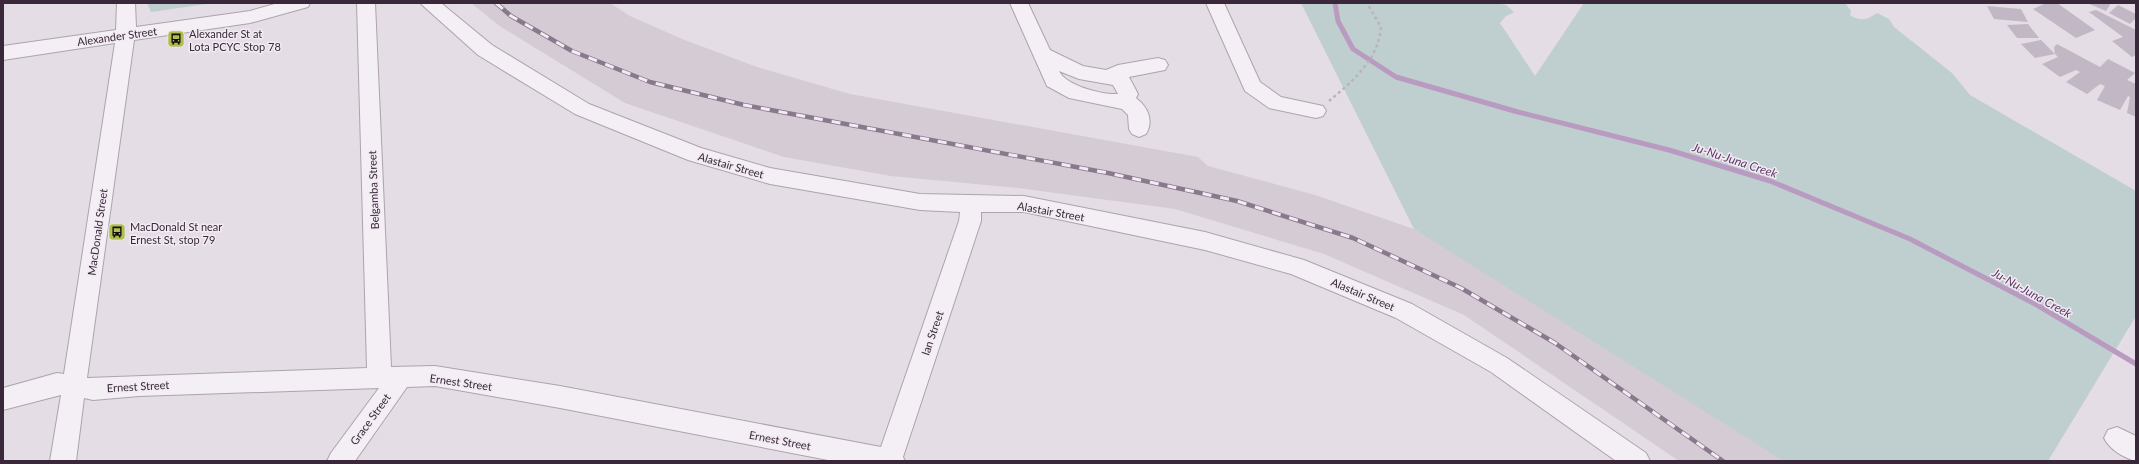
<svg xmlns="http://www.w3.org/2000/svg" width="2139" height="464" font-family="Lato,sans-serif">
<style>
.built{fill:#d4cbd5}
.green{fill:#bfcece}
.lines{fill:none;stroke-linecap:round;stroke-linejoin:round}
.stream{stroke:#b99bc1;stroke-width:5}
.building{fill:#c2b7c4}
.minor-casing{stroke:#ada3ae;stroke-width:2}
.path{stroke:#bbb3bc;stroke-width:2.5;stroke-dasharray:3 3;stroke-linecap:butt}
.minor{fill:#f3eff4;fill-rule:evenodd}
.rail-casing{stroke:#8a788c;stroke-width:4.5}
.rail{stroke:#f2ebf3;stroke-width:3;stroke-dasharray:9;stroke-linecap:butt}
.labels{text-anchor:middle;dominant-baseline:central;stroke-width:3;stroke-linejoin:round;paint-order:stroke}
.poi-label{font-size:11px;fill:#382839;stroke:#f2ebf3;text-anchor:start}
.street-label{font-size:11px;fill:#382839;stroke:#f2ebf3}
.water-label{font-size:12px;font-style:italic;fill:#5f3768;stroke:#f2ebf3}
</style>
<rect width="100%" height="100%" fill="#e4dde5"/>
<!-- built -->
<polygon class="built" points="471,3 610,3 630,16 682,39 757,67 850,94 1198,157 1208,166 1315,195 1414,229 1693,397 1785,461 1679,461 1464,315 1324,254 1175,209 1018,188 891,176 784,157 625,103 501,27"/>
<!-- green -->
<g class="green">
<polygon points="147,3 213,3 151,12"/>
<path d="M1301,3H1494L1506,5L1514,12L1506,16L1500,23L1535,76L1584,3H1845L1851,11L1850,15C1860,22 1867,20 1877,13L1889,19L1894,27L1952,73L1970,95L2136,191V316L2048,461H1784L1414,229Z"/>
</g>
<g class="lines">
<!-- stream -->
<polyline class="stream" points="1335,3 1338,21 1353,49 1396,77 1518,112 1669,150 1770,181 1910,239 2037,305 2136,364"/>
</g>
<!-- building -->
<g class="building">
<polygon points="2046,3 2057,3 2095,30 2076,38 2033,9"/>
<polygon points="2087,3 2111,3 2106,11"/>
<polygon points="2118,5 2136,14 2136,18 2130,24 2109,13"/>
<polygon points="1987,6 2021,9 2028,22 1994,19"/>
<polygon points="2096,10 2136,30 2136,55 2132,57 2112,41 2123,37 2089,12"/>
<polygon points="2028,24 2039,38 2017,38 2007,25"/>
<polygon points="2041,40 2055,54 2054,47 2057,44 2100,67 2108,59 2135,73 2127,80 2136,84 2136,117 2127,113 2130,97 2128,96 2120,110 2097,100 2105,86 2100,84 2087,94 2066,82 2080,72 2076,70 2060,77 2042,64 2058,57 2055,54 2035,58 2021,44"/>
</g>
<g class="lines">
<defs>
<g id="minor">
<polygon points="117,3 135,3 136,27 250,11 278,3 310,3 308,7 250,23 134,40 87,378 367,368 357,3 375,3 391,367 435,366 560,386 881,447 959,221 960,212 920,210 770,184 688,160 575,114 478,55 420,3 441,3 492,45 589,104 701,148 770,168 920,194 1024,196 1205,232 1304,260 1412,304 1507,358 1646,453 1650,461 1616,461 1491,372 1396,318 1291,274 1205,250 1024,212 981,212 981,221 903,457 905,461 833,461 560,408 435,386 407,387 355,461 327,461 331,453 379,388 139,396 93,400 84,398 76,461 50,461 61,395 3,410 3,388 57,373 64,374 115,43 3,60 3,46 116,30"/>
<path d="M1010,3H1028L1050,50L1083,66L1106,70L1118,65L1158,58L1165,60L1168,65L1165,70L1129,77L1138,94L1136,98C1148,107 1154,121 1146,134L1139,137L1132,134L1129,129L1128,115L1122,109L1069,98L1047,86ZM1059,71L1079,79L1113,85L1118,94C1103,95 1066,86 1059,71Z"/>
<polygon points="1206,3 1224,3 1260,82 1281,97 1323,106 1326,111 1323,116 1316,118 1269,108 1245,91"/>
<path d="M2117,427L2136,436V461C2124,458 2110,450 2104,438L2108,430Z"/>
</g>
</defs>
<!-- minor casing -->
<use href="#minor" class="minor-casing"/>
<!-- path -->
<path class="path" d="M1329,101C1352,82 1379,59 1381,27L1367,3"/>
<!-- minor -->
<use href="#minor" class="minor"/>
<defs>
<polyline id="rail" points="496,3 511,16 572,51 650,82 744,105 1108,173 1237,201 1353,238 1461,288 1555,343 1723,461"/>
</defs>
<!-- rail casing -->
<use href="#rail" class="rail-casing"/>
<!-- rail -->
<use href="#rail" class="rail"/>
</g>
<!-- icons -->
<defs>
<symbol id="bus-square" viewBox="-11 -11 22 22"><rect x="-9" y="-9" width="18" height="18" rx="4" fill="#b1be4d" stroke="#f2ebf3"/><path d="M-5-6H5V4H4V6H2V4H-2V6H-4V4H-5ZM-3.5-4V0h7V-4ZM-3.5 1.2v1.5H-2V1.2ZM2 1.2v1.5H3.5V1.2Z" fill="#111"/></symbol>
</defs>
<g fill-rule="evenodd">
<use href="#bus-square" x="166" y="29" width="20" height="20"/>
<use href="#bus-square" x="107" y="222" width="20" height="20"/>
</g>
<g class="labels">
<!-- poi labels -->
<g class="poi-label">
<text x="189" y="33">Alexander St at<tspan x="189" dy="13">Lota PCYC Stop 78</tspan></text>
<text x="130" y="226">MacDonald St near<tspan x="130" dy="13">Ernest St, stop 79</tspan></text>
</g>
<!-- street labels -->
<g class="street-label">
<text transform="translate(117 36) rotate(-8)">Alexander Street</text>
<text transform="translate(731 165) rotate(16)">Alastair Street</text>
<text transform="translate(373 190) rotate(-92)">Belgamba Street</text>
<text transform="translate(1051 211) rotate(10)">Alastair Street</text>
<text transform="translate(97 232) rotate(-82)">MacDonald Street</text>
<text transform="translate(1363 294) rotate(23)">Alastair Street</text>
<text transform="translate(932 333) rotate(-71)">Ian Street</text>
<text transform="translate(461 382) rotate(8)">Ernest Street</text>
<text transform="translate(138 386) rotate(-3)">Ernest Street</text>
<text transform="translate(370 419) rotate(-54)">Grace Street</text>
<text transform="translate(780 440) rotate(11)">Ernest Street</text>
</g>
<!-- water labels -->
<g class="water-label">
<text transform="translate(1735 160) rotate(18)">Ju-Nu-Juna Creek</text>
<text transform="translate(2032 293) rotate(29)">Ju-Nu-Juna Creek</text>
</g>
</g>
<!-- border -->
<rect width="2139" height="464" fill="none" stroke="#382839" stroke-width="8"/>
</svg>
